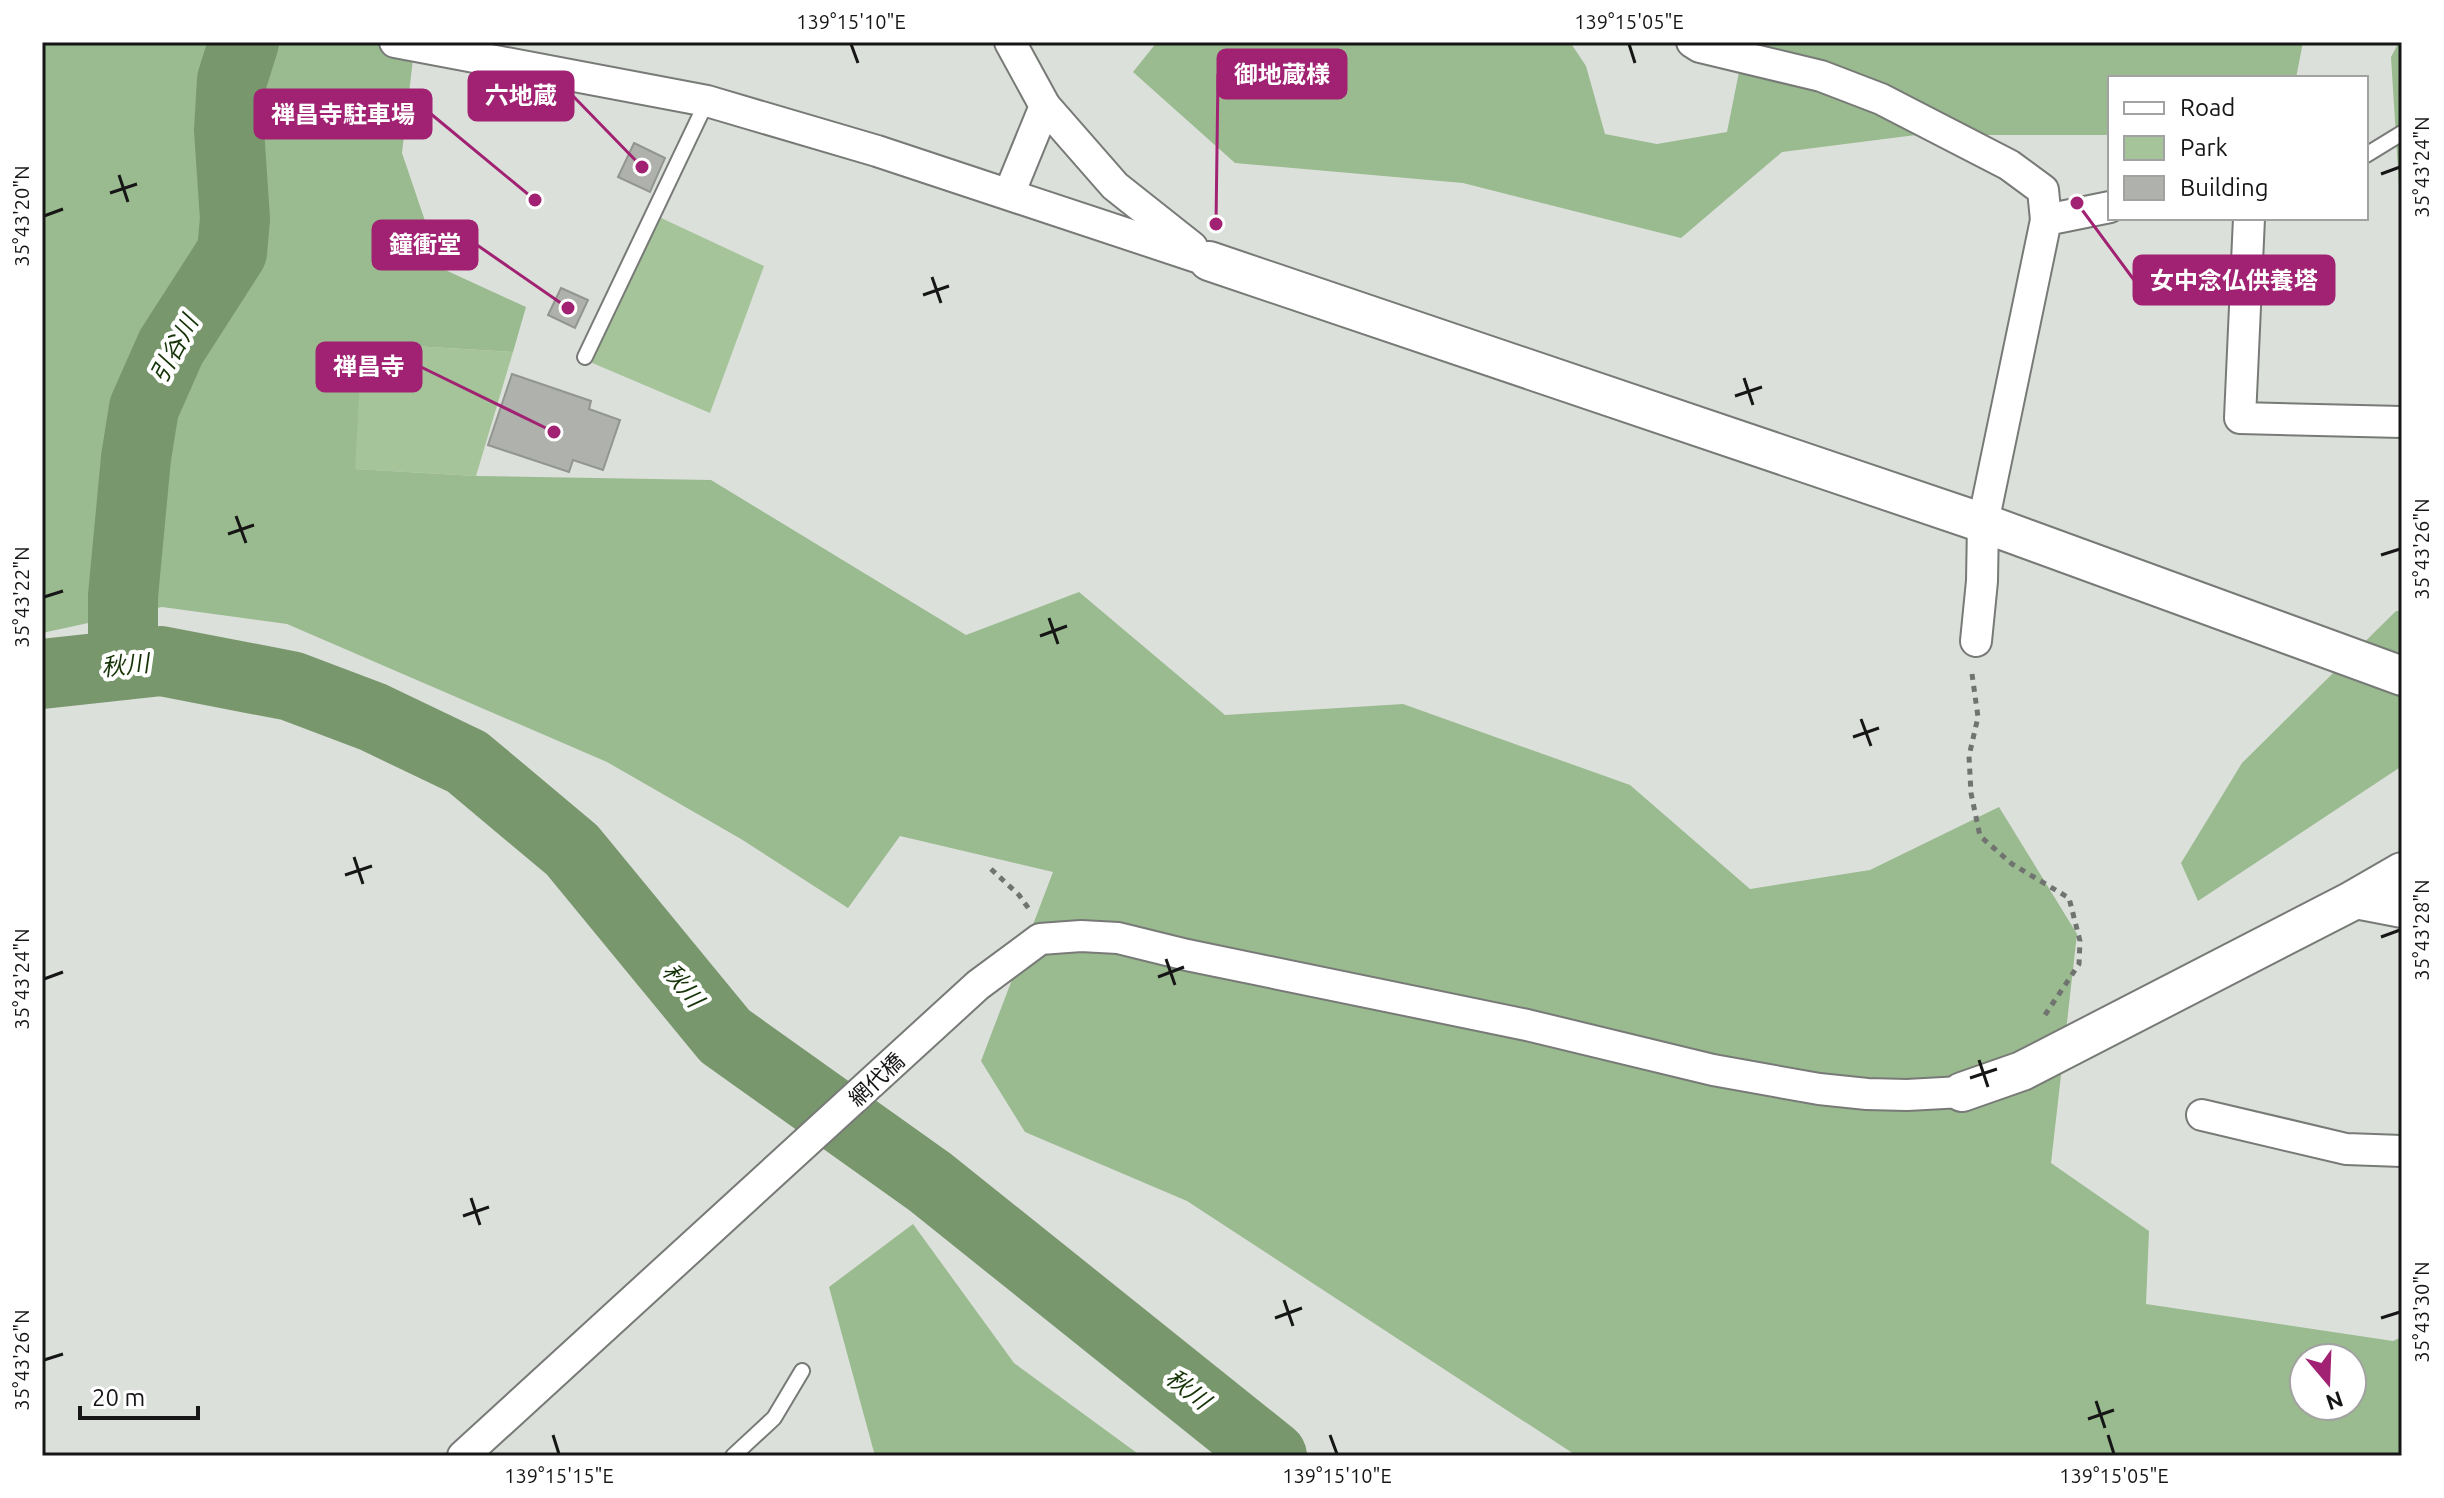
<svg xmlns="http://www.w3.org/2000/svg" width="2444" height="1498" font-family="Ubuntu,'Noto Sans JP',sans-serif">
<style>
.green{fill:#a5c499}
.forest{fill:#9aba8f;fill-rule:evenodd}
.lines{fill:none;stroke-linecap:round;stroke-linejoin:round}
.river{stroke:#79976d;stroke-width:70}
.building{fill:#aeb1ac;stroke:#929590;stroke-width:2}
.service-casing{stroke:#777a76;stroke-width:18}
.minor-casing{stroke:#777a76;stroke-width:34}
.tertiary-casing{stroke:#777a76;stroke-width:42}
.path{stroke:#717371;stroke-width:5;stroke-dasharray:6 6;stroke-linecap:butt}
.service{stroke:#fff;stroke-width:14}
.minor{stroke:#fff;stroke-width:30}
.tertiary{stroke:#fff;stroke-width:38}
.ticks{fill:none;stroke:#151615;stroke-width:3}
.labels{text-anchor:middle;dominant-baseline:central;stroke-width:8;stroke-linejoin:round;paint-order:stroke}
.street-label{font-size:22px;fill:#151615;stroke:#fff}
.water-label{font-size:24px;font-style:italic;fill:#163407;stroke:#fff}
.leader{fill:none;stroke:#a12172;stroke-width:3}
.callout-dot{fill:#a12172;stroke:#fff;stroke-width:3}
.callout{fill:#a12172;stroke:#a12172;stroke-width:3}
.callout-label{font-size:24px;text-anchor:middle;font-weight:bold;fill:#fff}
.neatline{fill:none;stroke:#151615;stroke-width:3}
.ticks-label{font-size:20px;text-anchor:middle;fill:#151615}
</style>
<rect width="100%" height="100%" fill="#dce0db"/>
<!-- green -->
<g class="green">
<polygon points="659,217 764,266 710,413 590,362"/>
<polygon points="361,343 513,352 476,476 354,469"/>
</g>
<!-- forest -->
<g class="forest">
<path d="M42,42H415L402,153L441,268L526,307L513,352L362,343L355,469L476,476L711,480L966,635L1079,592L1225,715L1403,704L1630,785L1750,889L1870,870L1999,807L2077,934L2051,1163L2149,1231L2146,1304L2393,1341L2402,1337V1456H1577L1187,1201L1025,1132L981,1061L1053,872L900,836L848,908L741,839L607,762L287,624L162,607L42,633ZM2304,1358H2352V1406H2304Z"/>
<polygon points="1157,42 1570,42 1586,66 1605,134 1657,144 1727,132 1745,42 2303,42 2296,78 2110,78 2110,135 1916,135 1782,152 1681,238 1463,183 1235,163 1133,72"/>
<polygon points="2399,42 2402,42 2402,187 2399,185 2391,57"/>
<polygon points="2396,611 2402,611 2402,766 2198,901 2181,863 2242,763"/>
<polygon points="913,1224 1014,1363 1141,1456 875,1456 829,1287"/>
</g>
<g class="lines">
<!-- river -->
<g class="river">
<polyline points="123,665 123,596 136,458 144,408 171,347 232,252 235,219 229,130 232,80 244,42"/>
<polyline points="42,674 161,661 291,686 373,717 467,762 572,850 725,1036 930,1182 1272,1456"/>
</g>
</g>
<!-- building -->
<g class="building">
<polygon points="634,143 665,158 650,192 618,177"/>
<polygon points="561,288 588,300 575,328 548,315"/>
<polygon points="512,374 591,401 589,409 620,420 603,470 573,460 569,472 488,445"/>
</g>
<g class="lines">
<defs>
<g id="service">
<polyline points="2366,155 2402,133"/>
<polyline points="585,357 707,101"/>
<polyline points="733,1456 774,1418 802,1371"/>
</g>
<g id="minor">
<polyline points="395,42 707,101 877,151 1209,261"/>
<polyline points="1010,42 1045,106 1115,186 1192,247"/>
<polyline points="1692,42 1700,47 1821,76 1881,99 2009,165 2043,190 2046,220"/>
<polyline points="1009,194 1045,106"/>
<polyline points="2249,218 2240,418 2402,422"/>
<polyline points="1976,641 1982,581 1983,523 2046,220 2110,207"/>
<polyline points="2350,902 2402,912"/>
<polyline points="2202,1115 2346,1149 2402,1151"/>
<polyline points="463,1456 978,985 1040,939 1081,936 1118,938 1187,955 1527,1025 1713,1070 1819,1089 1867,1094 1907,1095 1962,1092"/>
</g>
<g id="tertiary">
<polyline points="1209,261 1983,523 2402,676"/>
<polyline points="1962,1092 2022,1071 2350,902 2402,872"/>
</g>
</defs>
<!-- service casing -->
<use href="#service" class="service-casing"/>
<!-- minor casing -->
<use href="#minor" class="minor-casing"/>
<!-- tertiary casing -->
<use href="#tertiary" class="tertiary-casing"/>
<!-- path -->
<g class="path">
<polyline points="1972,674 1978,717 1969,756 1971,793 1980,836 2012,864 2069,898 2080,941 2079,964 2045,1015"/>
<polyline points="991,869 1019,895 1029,909"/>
</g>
<!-- service -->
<use href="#service" class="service"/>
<!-- minor -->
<use href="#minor" class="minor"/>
<!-- tertiary -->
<use href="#tertiary" class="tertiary"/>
</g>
<!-- ticks -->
<path class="ticks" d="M851,44L858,63M1629,44L1635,63M2381,174L2400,167M119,175L128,202M110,193L137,184M44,216L63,209M932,277L941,303M923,295L949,286M1744,378L1753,405M1735,396L1762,387M236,516L246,543M228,534L254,525M2381,555L2400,549M44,597L63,591M1049,618L1058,644M1040,636L1067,626M1861,719L1871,746M1853,737L1879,728M354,857L363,884M345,875L372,866M2381,937L2400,930M1166,959L1175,985M1158,977L1184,967M44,979L63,972M1979,1060L1988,1087M1970,1078L1997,1069M471,1198L480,1225M463,1216L489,1207M1284,1300L1293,1326M1275,1318L1302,1308M2381,1318L2400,1312M44,1360L63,1354M2096,1401L2105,1428M2088,1419L2114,1410M553,1435L559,1454M1330,1435L1337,1454M2108,1435L2114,1454"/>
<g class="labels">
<!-- street labels -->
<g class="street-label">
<text transform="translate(876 1079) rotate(-43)">網代橋</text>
</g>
<!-- water labels -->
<g class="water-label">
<text transform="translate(174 349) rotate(-62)">引谷川</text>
<text transform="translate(125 665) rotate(-6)">秋川</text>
<text transform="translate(683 985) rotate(51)">秋川</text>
<text transform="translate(1188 1389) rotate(39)">秋川</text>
</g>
</g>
<!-- callouts -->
<path class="leader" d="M1216 224L1218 74M642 167L573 96M535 200L431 114M568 308L477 245M2077 203L2134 280M554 432L421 367"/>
<g class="callout-dot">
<circle cx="1216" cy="224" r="8"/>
<circle cx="642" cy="167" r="8"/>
<circle cx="535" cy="200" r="8"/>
<circle cx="568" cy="308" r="8"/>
<circle cx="2077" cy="203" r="8"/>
<circle cx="554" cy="432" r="8"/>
</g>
<g class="callout">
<rect x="1218" y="50" width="128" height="48" rx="8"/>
<rect x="469" y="72" width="104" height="48" rx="8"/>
<rect x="255" y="90" width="176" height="48" rx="8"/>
<rect x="373" y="221" width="104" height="48" rx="8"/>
<rect x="2134" y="256" width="200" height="48" rx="8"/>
<rect x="317" y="343" width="104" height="48" rx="8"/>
</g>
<g class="callout-label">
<text x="1282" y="83">御地蔵様</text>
<text x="521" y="104">六地蔵</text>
<text x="343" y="123">禅昌寺駐車場</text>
<text x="425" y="253">鐘衝堂</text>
<text x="2234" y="289">女中念仏供養塔</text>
<text x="369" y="375">禅昌寺</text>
</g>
<!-- border -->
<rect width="2444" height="1498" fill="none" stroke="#ffffff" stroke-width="88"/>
<!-- legend -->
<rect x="2108" y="76" width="260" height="144" fill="#ffffff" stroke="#a1a2a1" stroke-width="2"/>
<rect x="2124" y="102" width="40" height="12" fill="#ffffff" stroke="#a1a2a1" stroke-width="2"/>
<text x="2180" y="116" font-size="24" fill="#151615">Road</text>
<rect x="2124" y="136" width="40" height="24" fill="#a5c499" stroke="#a1a2a1" stroke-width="2"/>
<text x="2180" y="156" font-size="24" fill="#151615">Park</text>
<rect x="2124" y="176" width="40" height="24" fill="#aeb1ac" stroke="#a1a2a1" stroke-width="2"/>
<text x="2180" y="196" font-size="24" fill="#151615">Building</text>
<!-- north arrow -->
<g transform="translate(2328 1382) rotate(161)"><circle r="38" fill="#ffffff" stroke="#a1a2a1" stroke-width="2"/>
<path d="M0-6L14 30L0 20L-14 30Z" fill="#a12172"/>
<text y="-12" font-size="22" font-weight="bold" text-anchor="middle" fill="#151615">N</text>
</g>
<!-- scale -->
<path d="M80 1406v12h118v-12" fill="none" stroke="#151615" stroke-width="4"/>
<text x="92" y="1406" font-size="24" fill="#151615" stroke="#ffffff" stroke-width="6" paint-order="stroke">20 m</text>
<rect x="44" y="44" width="2356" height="1410" class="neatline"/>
<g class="ticks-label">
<text x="851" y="29">139°15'10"E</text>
<text x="1629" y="29">139°15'05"E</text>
<text transform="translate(2422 167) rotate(-90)" y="7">35°43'24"N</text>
<text transform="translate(22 216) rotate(-90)" y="7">35°43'20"N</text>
<text transform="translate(2422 549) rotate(-90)" y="7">35°43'26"N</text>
<text transform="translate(22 597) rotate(-90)" y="7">35°43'22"N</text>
<text transform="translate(2422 930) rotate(-90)" y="7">35°43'28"N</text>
<text transform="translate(22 979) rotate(-90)" y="7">35°43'24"N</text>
<text transform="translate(2422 1312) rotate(-90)" y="7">35°43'30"N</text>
<text transform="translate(22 1360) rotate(-90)" y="7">35°43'26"N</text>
<text x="559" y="1483">139°15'15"E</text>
<text x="1337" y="1483">139°15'10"E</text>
<text x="2114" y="1483">139°15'05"E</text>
</g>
</svg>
